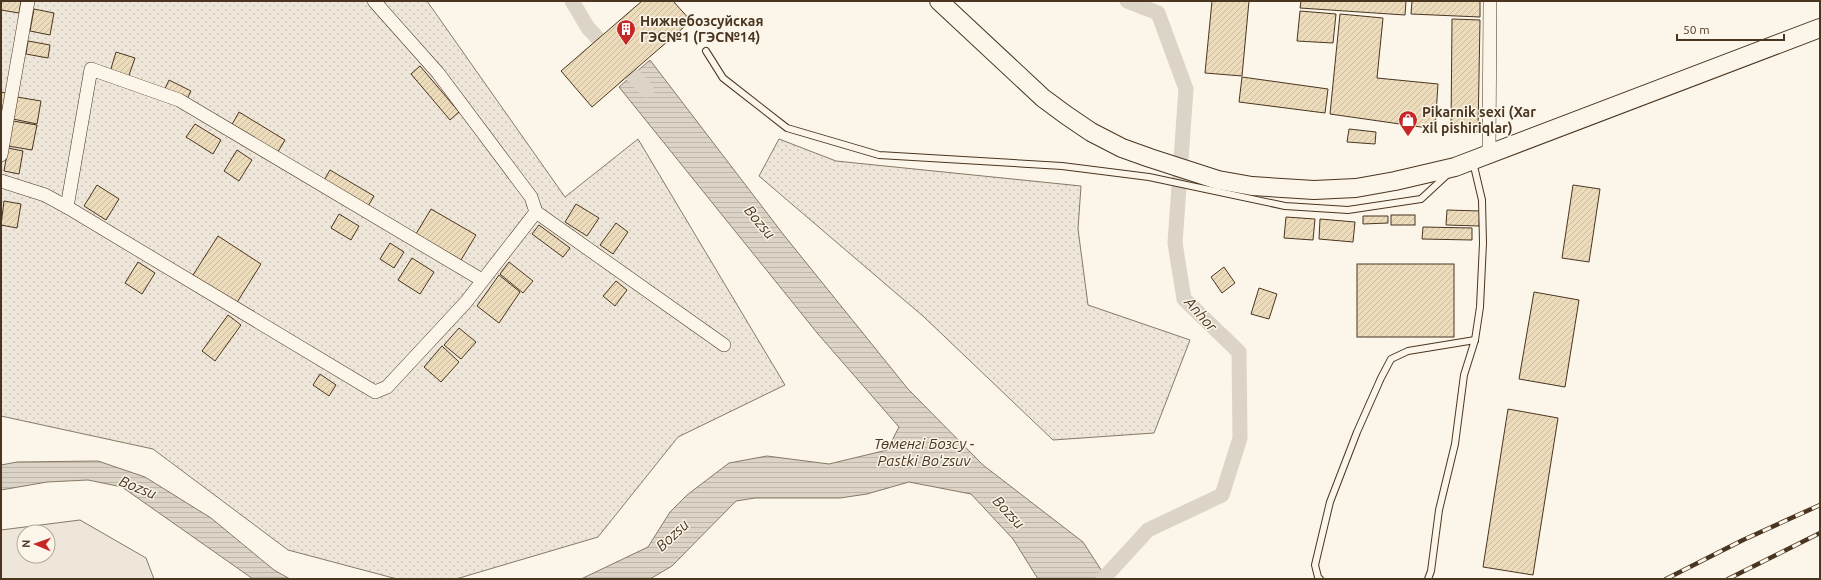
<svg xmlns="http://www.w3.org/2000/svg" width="1821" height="580" font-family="Ubuntu,sans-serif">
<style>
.grass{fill:#ede6d9;stroke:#887966;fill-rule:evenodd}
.park{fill:url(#park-dots);stroke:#887966}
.water{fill:url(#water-rules);stroke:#887966}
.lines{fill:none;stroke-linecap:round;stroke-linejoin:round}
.canal{stroke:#dcd4c6;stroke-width:15}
.building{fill:url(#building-hatch);stroke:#4a3520}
.lane-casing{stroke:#4a3520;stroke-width:8}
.street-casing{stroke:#4a3520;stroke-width:14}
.secondary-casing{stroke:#4a3520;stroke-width:20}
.lane{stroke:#fbf6e9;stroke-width:6}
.street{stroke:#fbf6e9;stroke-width:13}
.secondary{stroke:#fbf6e9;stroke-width:18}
.rail-casing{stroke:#4a3520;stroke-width:4.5}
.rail{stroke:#fbf6e9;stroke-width:3;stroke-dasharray:9;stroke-linecap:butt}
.labels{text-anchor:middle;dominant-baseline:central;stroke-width:3;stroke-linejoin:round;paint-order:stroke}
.poi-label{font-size:14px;font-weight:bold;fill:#4a3520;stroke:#fbf6e9;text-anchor:start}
.water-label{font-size:15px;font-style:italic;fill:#4a3520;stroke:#fbf6e9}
</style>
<defs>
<pattern id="park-dots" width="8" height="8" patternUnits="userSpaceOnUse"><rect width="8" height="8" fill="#ede6d9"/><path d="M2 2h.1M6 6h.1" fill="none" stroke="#cdc6ba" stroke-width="1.8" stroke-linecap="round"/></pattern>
<pattern id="water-rules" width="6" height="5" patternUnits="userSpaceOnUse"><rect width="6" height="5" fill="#dcd4c6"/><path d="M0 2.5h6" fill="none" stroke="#beb7aa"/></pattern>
<pattern id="building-hatch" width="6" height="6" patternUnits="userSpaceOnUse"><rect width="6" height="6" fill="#ecdcbc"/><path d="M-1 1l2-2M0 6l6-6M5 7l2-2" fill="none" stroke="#ccbda1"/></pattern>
</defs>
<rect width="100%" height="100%" fill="#fbf6e9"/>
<!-- grass -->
<path class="grass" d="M80,520L146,558L154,579H1V530ZM24,532H48V556H24Z"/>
<!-- park -->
<g class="park">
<polygon points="1,1 427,1 565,197 638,139 785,385 678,437 598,537 456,579 397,579 288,550 153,449 1,416"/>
<polygon points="779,139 836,161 1081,186 1078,229 1088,305 1190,340 1154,433 1053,440 924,317 759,176"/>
</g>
<!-- water -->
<g class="water">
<polygon points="650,60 783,234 908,389 983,465 1083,542 1107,579 1038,579 1013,539 971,494 909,482 867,494 840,498 755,498 736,501 672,566 650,579 581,579 648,547 670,512 687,495 729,463 767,456 829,464 887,450 899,427 818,334 619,87"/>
<polygon points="98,461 145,477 211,518 274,570 290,579 253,579 122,487 88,480 47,482 1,490 1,465 17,462"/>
</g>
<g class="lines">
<!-- canal -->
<g class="canal">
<polyline points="572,1 588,28 647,90"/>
<polyline points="1103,579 1148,530 1222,495 1240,438 1239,352 1184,299 1175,243 1186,89 1158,13 1127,1"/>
</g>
</g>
<!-- building -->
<g class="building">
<polygon points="1,1 21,1 19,13 1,10"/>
<polygon points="642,1 673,1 691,21 592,107 561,71"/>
<polygon points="1212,1 1249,1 1242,76 1205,73"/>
<polygon points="1301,1 1406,1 1405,15 1300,8"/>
<polygon points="1412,1 1480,1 1480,17 1411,14"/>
<polygon points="34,9 54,13 50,35 30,31"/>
<polygon points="1300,11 1336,14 1333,43 1297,41"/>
<polygon points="1340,14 1383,18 1377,78 1438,84 1435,129 1330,114"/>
<polygon points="1452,19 1480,20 1478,132 1451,130"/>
<polygon points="28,41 50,45 48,58 26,54"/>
<polygon points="116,52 135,58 128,78 110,72"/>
<polygon points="420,66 459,112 450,120 411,74"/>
<polygon points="1242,77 1328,89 1325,113 1239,102"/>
<polygon points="169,80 191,91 186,101 164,91"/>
<polygon points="1,92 6,93 2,111 1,111"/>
<polygon points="17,97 41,101 37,124 13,119"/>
<polygon points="239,112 285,140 276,155 230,128"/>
<polygon points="13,121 37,125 32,150 8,146"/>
<polygon points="195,124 221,140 213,154 186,137"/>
<polygon points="1349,129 1376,132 1375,144 1347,142"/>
<polygon points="8,148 23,151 19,174 4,171"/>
<polygon points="237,150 252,160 239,181 224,171"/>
<polygon points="330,170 374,196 367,208 323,182"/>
<polygon points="97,185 119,199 106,220 84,206"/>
<polygon points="1573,185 1600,189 1589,262 1562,258"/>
<polygon points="4,201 21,204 17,228 1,225"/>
<polygon points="576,204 599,218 587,236 565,222"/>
<polygon points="431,209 476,235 461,260 416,234"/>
<polygon points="1447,210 1480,211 1479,226 1446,225"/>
<polygon points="339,214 359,226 351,240 331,228"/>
<rect x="1391" y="215" width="24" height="10"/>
<polygon points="1363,216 1388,216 1388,223 1363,224"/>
<polygon points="1286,217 1315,219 1313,240 1284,238"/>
<polygon points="1320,219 1355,222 1353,242 1319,239"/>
<polygon points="616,223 628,232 613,254 600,245"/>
<polygon points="539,225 570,248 563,257 532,234"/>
<polygon points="1423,227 1472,228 1472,240 1422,239"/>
<polygon points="218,236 261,264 236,304 193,275"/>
<polygon points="390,243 404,252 394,268 380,259"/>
<polygon points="412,258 434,272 420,294 398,280"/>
<polygon points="138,262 155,273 142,294 125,283"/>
<polygon points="509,262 533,281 523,293 500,274"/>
<rect x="1357" y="264" width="97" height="73"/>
<polygon points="1224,267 1235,283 1222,293 1211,277"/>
<polygon points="499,275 520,292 499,323 477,306"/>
<polygon points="616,281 627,290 615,306 603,296"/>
<polygon points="1259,288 1277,294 1269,319 1251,314"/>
<polygon points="1534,292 1579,300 1565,387 1519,379"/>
<polygon points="228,315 241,325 215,361 202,351"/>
<polygon points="459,328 476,342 461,359 444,345"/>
<polygon points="442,346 459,362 441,382 424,367"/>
<polygon points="320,374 336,385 329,396 313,385"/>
<polygon points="1508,409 1558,418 1533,575 1483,567"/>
</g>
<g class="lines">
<defs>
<g id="lane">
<polyline points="706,51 723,78 787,128 879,155 1062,166 1149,177 1285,206 1348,210 1421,199 1448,174"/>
<polyline points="1320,579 1318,577 1315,565 1330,502 1357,432 1381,378 1391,359 1408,351 1475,340"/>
<polyline points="1428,579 1431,571 1439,510 1455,444 1464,375 1475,340 1480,307 1483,243 1482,200 1473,162"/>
</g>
<g id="street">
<polyline points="374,1 438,73 531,197 536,212 724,345"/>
<polyline points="1489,154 1490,1"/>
<polyline points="1,155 28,1"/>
<polyline points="1,181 45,195 67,207 375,392 387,387 466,302 536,212"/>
<polyline points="67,207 91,69 179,100 482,280"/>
</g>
<polyline id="secondary" points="939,1 1043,98 1066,115 1091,132 1122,148 1150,158 1218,180 1252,186 1314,190 1356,188 1395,181 1455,167 1820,28"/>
</defs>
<!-- lane casing -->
<use href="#lane" class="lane-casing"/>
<!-- street casing -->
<use href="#street" class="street-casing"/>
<!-- secondary casing -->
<use href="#secondary" class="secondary-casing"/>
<!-- lane -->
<use href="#lane" class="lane"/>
<!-- street -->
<use href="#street" class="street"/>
<!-- secondary -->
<use href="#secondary" class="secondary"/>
<defs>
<g id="rail">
<polyline points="1666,579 1743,540 1820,505"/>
<polyline points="1728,579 1820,533"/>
</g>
</defs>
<!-- rail casing -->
<use href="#rail" class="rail-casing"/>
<!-- rail -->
<use href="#rail" class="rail"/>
</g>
<!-- icons -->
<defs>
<symbol id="building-pin" viewBox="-11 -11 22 30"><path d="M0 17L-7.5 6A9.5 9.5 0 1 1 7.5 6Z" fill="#c62828" stroke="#fbf6e9"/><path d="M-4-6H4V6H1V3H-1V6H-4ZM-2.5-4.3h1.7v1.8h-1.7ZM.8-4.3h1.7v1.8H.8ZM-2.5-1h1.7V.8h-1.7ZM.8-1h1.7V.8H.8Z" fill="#fff"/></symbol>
<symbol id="shop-pin" viewBox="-11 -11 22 30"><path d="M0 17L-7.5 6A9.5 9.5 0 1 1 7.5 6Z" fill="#c62828" stroke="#fbf6e9"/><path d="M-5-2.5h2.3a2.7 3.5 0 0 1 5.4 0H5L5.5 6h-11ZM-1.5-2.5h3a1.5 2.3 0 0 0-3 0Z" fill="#fff"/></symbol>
</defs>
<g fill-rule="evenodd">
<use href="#building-pin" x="615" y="18" width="22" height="30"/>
<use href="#shop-pin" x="1397" y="109" width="22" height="30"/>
</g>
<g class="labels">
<!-- poi labels -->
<g class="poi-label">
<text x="640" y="21">Нижнебозсуйская<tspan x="640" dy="16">ГЭС№1 (ГЭС№14)</tspan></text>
<text x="1422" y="112">Pikarnik sexi (Xar<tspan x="1422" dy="16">xil pishiriqlar)</tspan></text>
</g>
<!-- water labels -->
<g class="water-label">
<text transform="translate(760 222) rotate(50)">Bozsu</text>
<text transform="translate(1201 314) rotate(48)">Anhor</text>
<text x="924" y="443">Төменгі Бозсу -<tspan x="924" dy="17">Pastki Boʻzsuv</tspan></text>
<text transform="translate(138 487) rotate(22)">Bozsu</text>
<text transform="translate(1009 512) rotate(47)">Bozsu</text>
<text transform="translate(672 535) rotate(-43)">Bozsu</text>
</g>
</g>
<!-- border -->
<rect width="1821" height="580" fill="none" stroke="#4a3520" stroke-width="4"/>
<!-- north arrow -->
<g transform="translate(36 544) rotate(272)"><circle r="19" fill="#fbf6e9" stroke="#b4a999"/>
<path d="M0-3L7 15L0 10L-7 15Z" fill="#c62828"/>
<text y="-6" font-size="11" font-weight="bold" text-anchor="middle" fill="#4a3520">N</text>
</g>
<!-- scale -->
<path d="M1677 34v6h107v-6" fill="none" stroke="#4a3520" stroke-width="2"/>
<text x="1683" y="34" font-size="12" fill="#4a3520" stroke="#fbf6e9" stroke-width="3" paint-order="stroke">50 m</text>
</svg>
